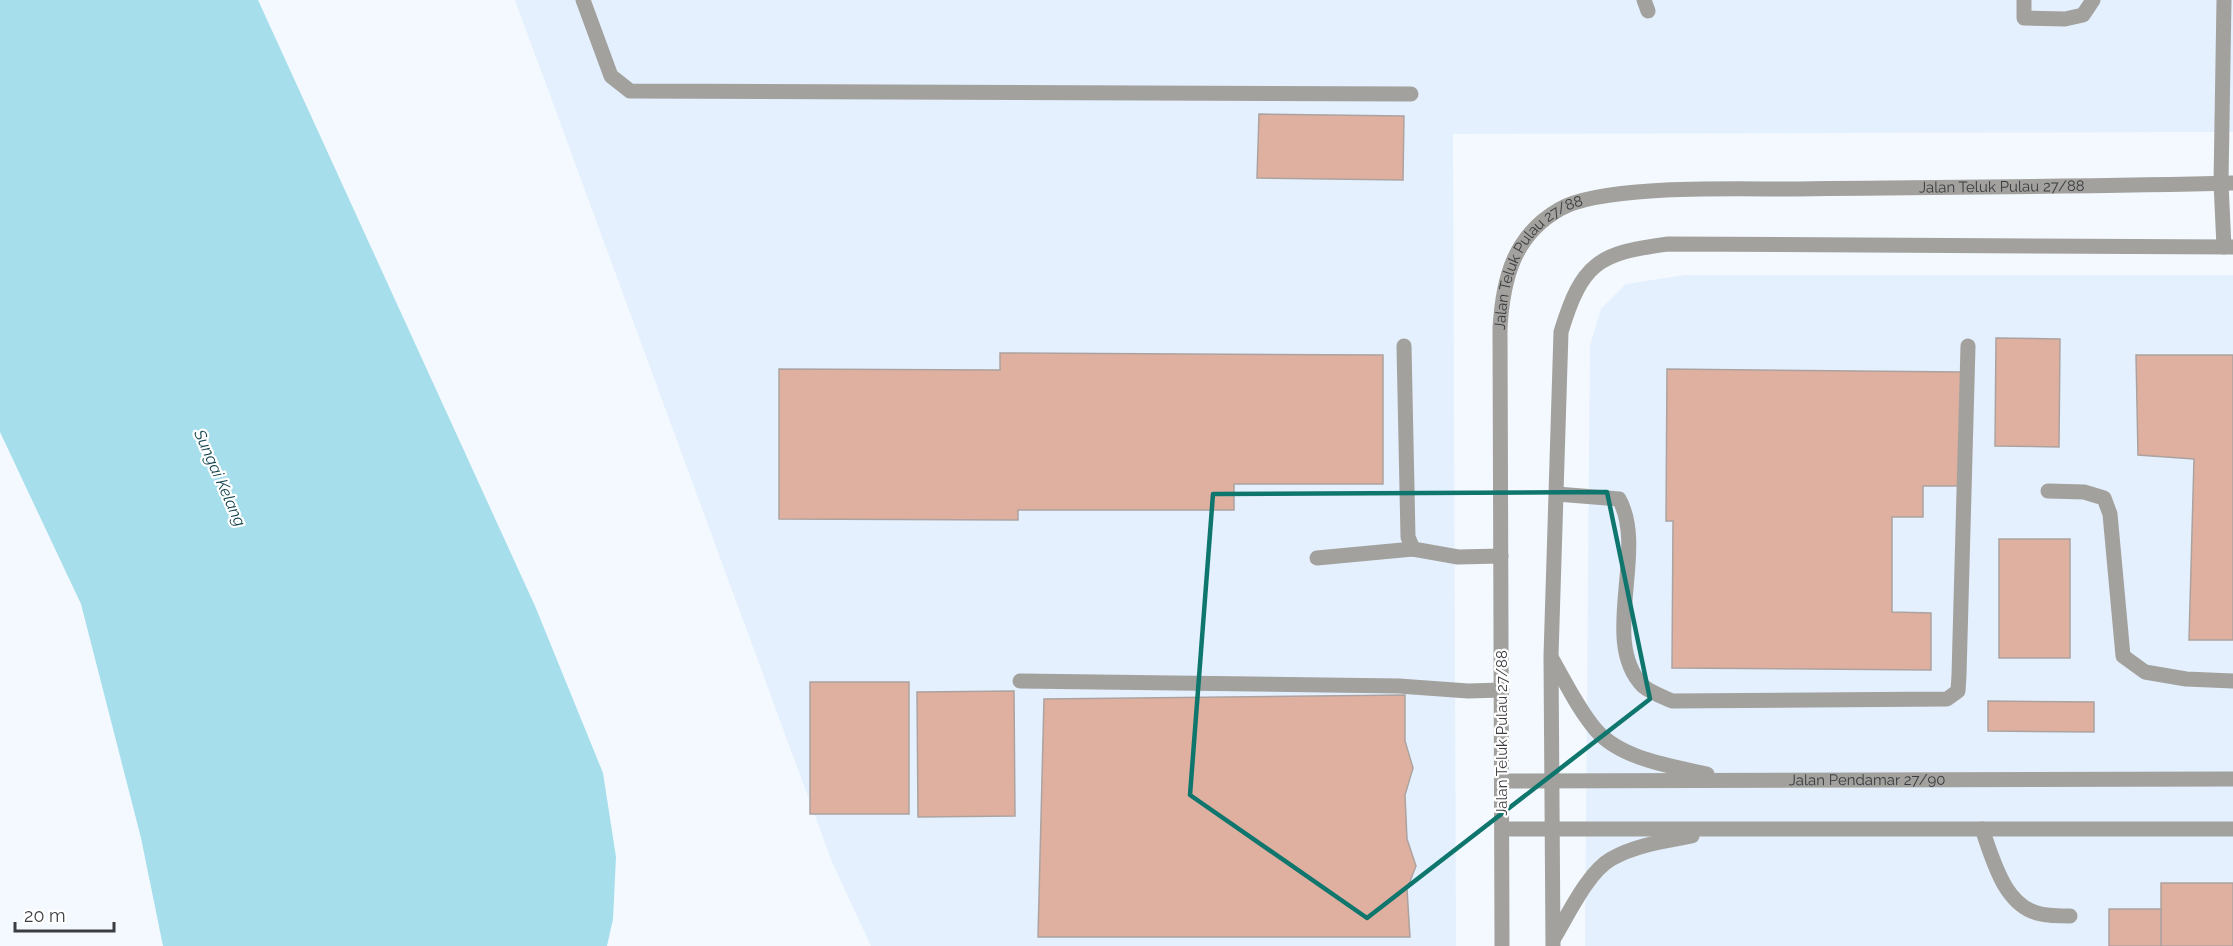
<svg xmlns="http://www.w3.org/2000/svg" width="2233" height="946" font-family="Raleway,sans-serif">
<style>
.built{fill:#e4f0fd}
.water{fill:#a6deec}
.building{fill:#dfaf9f;stroke:#aca3a0;stroke-width:1.5}
.lines{fill:none;stroke-linecap:round;stroke-linejoin:round}
.minor{stroke:#a2a19e;stroke-width:15}
.marked{fill:none;stroke:#0f766e;stroke-width:4.5;stroke-linejoin:round}
.labels{text-anchor:middle;dominant-baseline:central;stroke-width:4.5;stroke-linejoin:round;paint-order:stroke}
.street-label{font-size:15px;fill:#3b3d40;stroke:#fff}
.water-label{font-size:16px;font-style:italic;fill:#0b3e48;stroke:#fff}
</style>
<rect width="100%" height="100%" fill="#f3f9fe"/>
<!-- built -->
<g class="built">
<polygon points="515,0 2233,0 2233,132 1453,134 1456,946 871,946 832,862"/>
<polygon points="1685,275 2233,275 2233,946 1585,946 1590,345 1601,309 1626,284"/>
</g>
<!-- water -->
<polygon class="water" points="0,0 258,0 535,606 603,773 616,857 613,919 607,946 163,946 141,838 81,604 0,432"/>
<!-- building -->
<g class="building">
<polygon points="1259,114 1404,116 1403,180 1257,178"/>
<polygon points="1996,338 2060,339 2059,447 1995,446"/>
<polygon points="1000,353 1383,355 1383,484 1234,484 1234,510 1018,510 1018,520 779,519 779,369 1000,370"/>
<polygon points="2136,355 2233,355 2233,640 2189,640 2194,459 2138,455"/>
<polygon points="1667,369 1962,372 1961,486 1923,486 1923,517 1892,517 1892,612 1931,613 1931,670 1672,668 1673,521 1666,521"/>
<rect x="1999" y="539" width="71" height="119"/>
<rect x="810" y="682" width="99" height="132"/>
<polygon points="1014,691 1015,816 918,817 917,692"/>
<polygon points="1405,695 1405,741 1413,768 1405,795 1407,839 1416,866 1407,889 1410,937 1038,937 1044,699"/>
<polygon points="1988,701 2094,702 2094,732 1988,731"/>
<rect x="2161" y="883" width="72" height="63"/>
<rect x="2109" y="909" width="52" height="37"/>
</g>
<g class="lines">
<!-- minor -->
<g class="minor">
<polyline points="583,0 611,76 630,91 1411,94"/>
<polyline points="1644,0 1648,11"/>
<polyline points="2024,0 2024,18 2065,19 2083,15 2093,0"/>
<polyline points="2224,247 2221,183 2224,0"/>
<polyline points="1404,346 1408,537 1413,549 1458,557 1501,556"/>
<polyline points="2048,491 2084,492 2104,498 2110,514 2123,656 2145,672 2186,679 2233,681"/>
<path d="M1557,494L1619,499C1648,551 1599,641 1643,686C1650,692 1663,697 1672,701L1947,699L1958,691L1959,675L1968,346"/>
<polyline points="1317,558 1413,549"/>
<path d="M1552,659C1566,683 1578,709 1596,730C1621,759 1671,766 1707,774"/>
<polyline points="1020,681 1399,686 1468,691 1502,690"/>
<path id="s1" d="M1503,781L2233,779"/>
<polyline points="1503,829 2233,829"/>
<path d="M1982,829C1993,859 2004,907 2041,914C2050,916 2060,916 2070,916"/>
<path d="M1554,938C1568,915 1588,872 1611,859C1635,845 1665,841 1692,836"/>
<path id="s2" d="M1502,946L1500,328C1503,278 1514,235 1560,209C1602,185 1732,189 1784,189C1934,187 2084,187 2233,183"/>
<path d="M1553,946L1551,656L1561,332C1582,263 1598,253 1668,244L2233,247"/>
</g>
</g>
<!-- marked area -->
<path class="marked" d="M1607,492L1650,699L1367,918L1190,795L1213,494Z"/>
<g class="labels">
<!-- street labels -->
<g class="street-label">
<text stroke="none"><textPath href="#s2" startOffset="1202">Jalan Teluk Pulau 27/88</textPath></text>
<text stroke="none"><textPath href="#s2" startOffset="699">Jalan Teluk Pulau 27/88</textPath></text>
<text transform="translate(1502 733) rotate(-90)">Jalan Teluk Pulau 27/88</text>
<text stroke="none"><textPath href="#s1" startOffset="364">Jalan Pendamar 27/90</textPath></text>
</g>
<!-- water labels -->
<g class="water-label">
<text transform="translate(220 478) rotate(66)">Sungai Kelang</text>
</g>
</g>
<!-- scale -->
<path d="M15 922v9h99v-9" fill="none" stroke="#3b3d40" stroke-width="3"/>
<text x="24" y="922" font-size="18" fill="#3b3d40" stroke="#ffffff" stroke-width="4.5" paint-order="stroke">20 m</text>
</svg>
